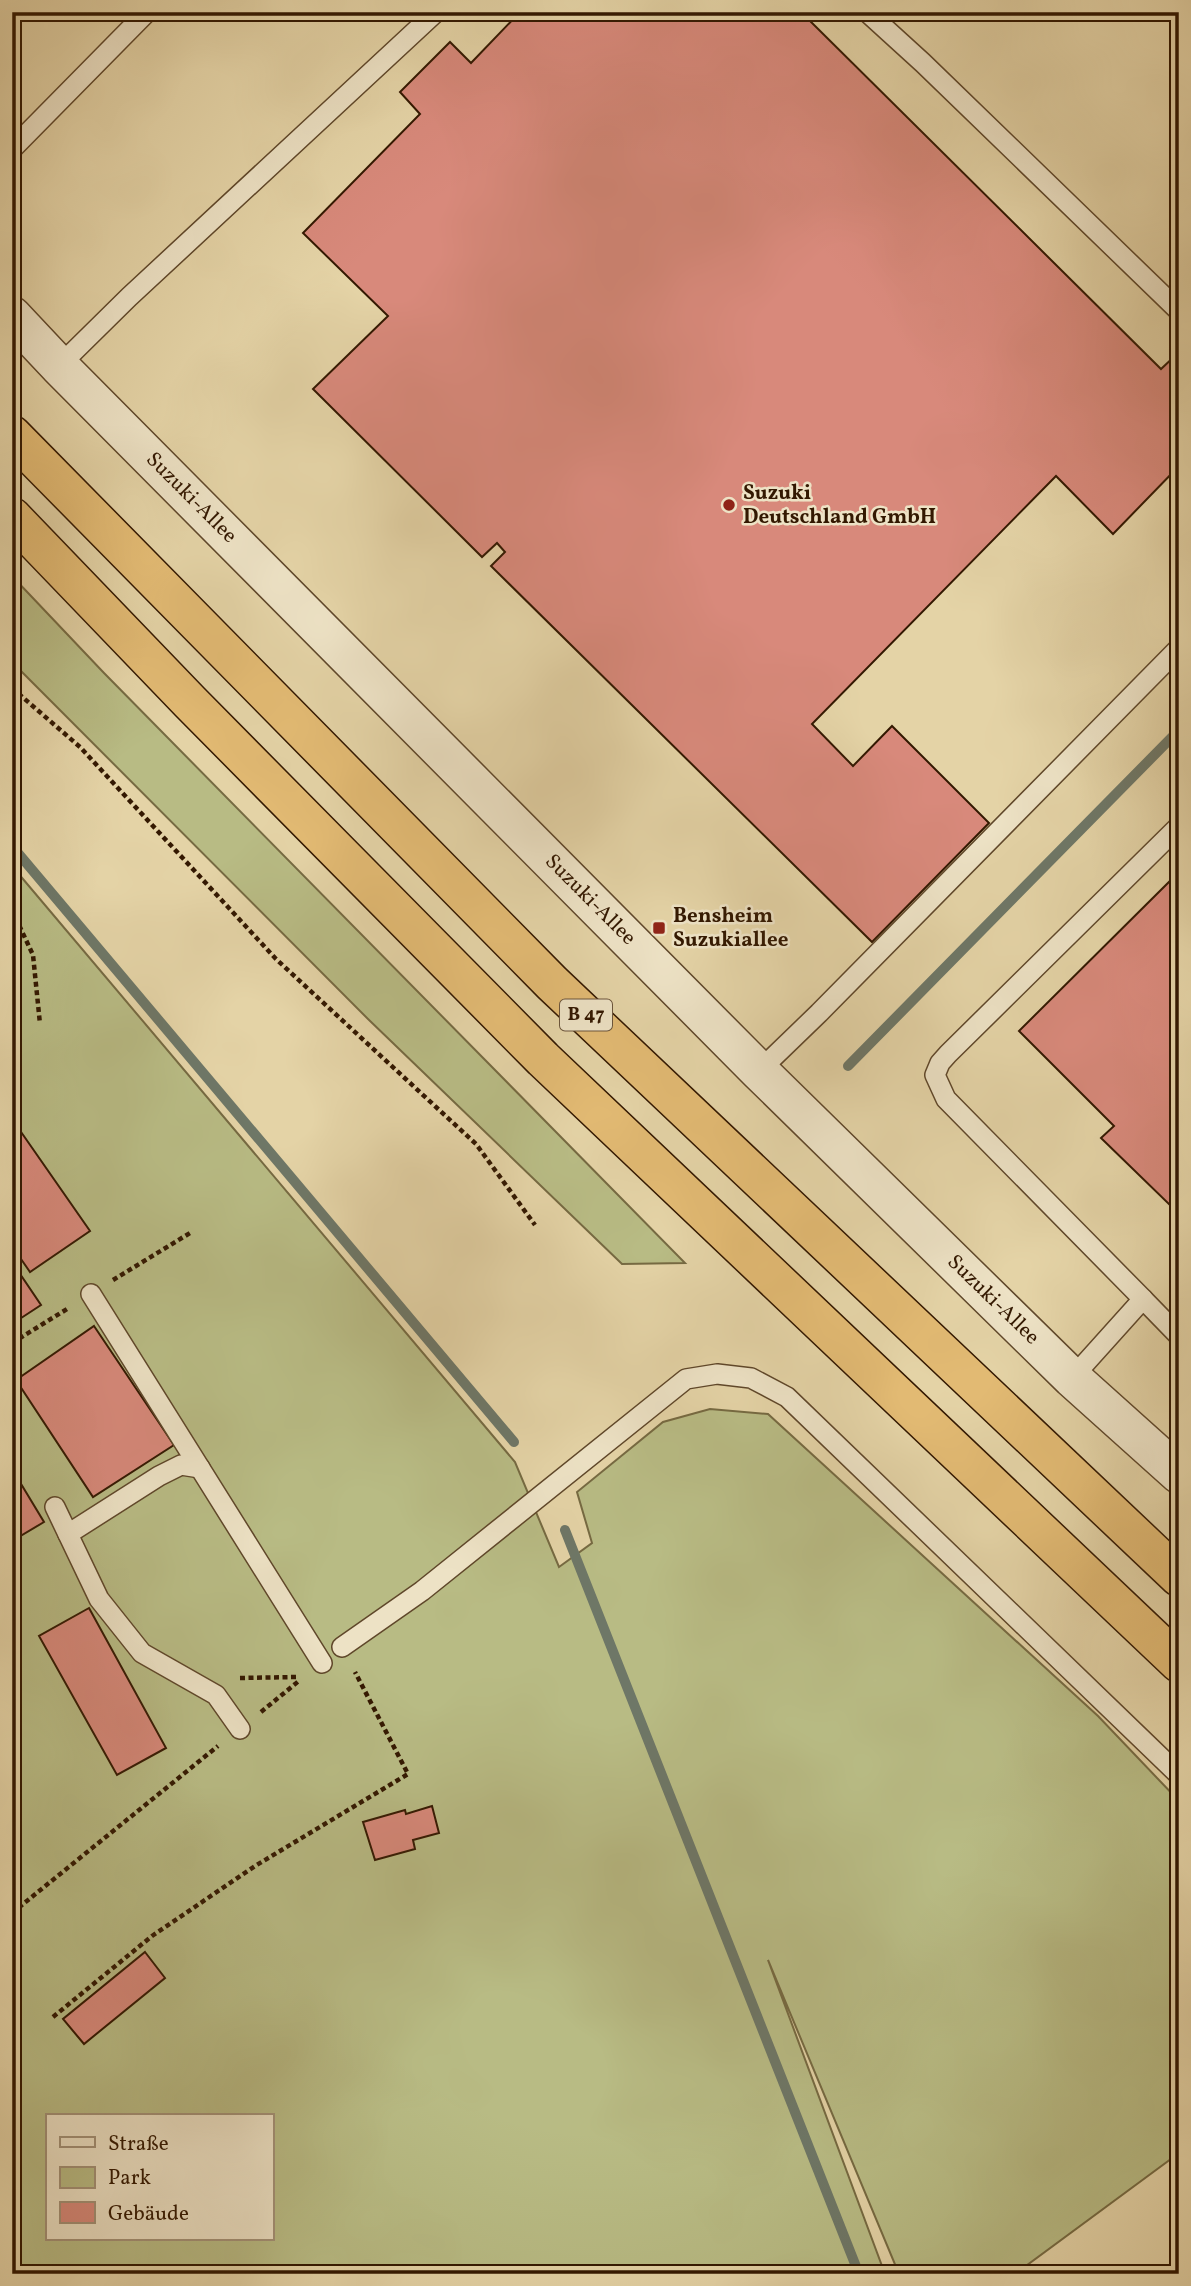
<svg xmlns="http://www.w3.org/2000/svg" width="1191" height="2286" font-family="Vollkorn,serif">
<style>
.green{fill:#b8bb84;stroke:#766a42;stroke-width:2;fill-rule:evenodd}
.lines{fill:none;stroke-linecap:round;stroke-linejoin:round}
.stream{stroke:#6e7767;stroke-width:10}
.building{fill:#d8897b;stroke:#331801;stroke-width:2}
.lane-casing{stroke:#5f472a;stroke-width:22}
.street-casing{stroke:#5f472a;stroke-width:41}
.highway-casing{stroke:#331801;stroke-width:41}
.path{stroke:#331801;stroke-width:4.5;stroke-dasharray:5 3.5;stroke-linecap:butt}
.lane{stroke:#ede2c5;stroke-width:19}
.street{stroke:#ede2c5;stroke-width:38}
.highway{stroke:#e2ba73;stroke-width:38}
.poi-dot{fill:#8f2418;stroke:#ede2c5;stroke-width:2.5}
.labels{text-anchor:middle;dominant-baseline:central;stroke-width:5;stroke-linejoin:round;paint-order:stroke}
.shield{fill:#ede2c5;stroke:#6b553c;stroke-width:2}
.shield-label{font-size:19px;font-weight:bold;fill:#331801}
.poi-label{font-size:21px;font-weight:bold;fill:#331801;stroke:#ede2c5;text-anchor:start}
.street-label{font-size:21px;fill:#331801;stroke:#ede2c5}
</style>
<rect width="100%" height="100%" fill="#e4d3a6"/>
<filter id="stains"><feTurbulence type="fractalNoise" baseFrequency=".00286" numOctaves="4"/><feColorMatrix values="0 0 0 0 .2 0 0 0 0 .09 0 0 0 0 .02 0 0 0 .5 -.17"/></filter>
<radialGradient id="worn" r=".72"><stop offset=".6" stop-color="#630" stop-opacity="0"/><stop offset="1" stop-color="#630" stop-opacity=".3"/></radialGradient>
<!-- green -->
<g class="green">
<polygon points="12,576 104,673 685,1263 622,1264 368,1019 12,662"/>
<path d="M12,866L515,1462L559,1567L592,1543L577,1492L663,1422L710,1409L768,1414L1098,1716L1179,1801V2153L1015,2274H899L768,1960L885,2274H12ZM47,2116H271V2239H47Z"/>
</g>
<g class="lines">
<!-- stream -->
<g class="stream">
<polyline points="12,846 514,1442"/>
<polyline points="848,1066 1179,730"/>
<polyline points="565,1530 859,2274"/>
</g>
</g>
<!-- building -->
<g class="building">
<polygon points="520,12 801,12 1161,369 1179,352 1179,466 1113,534 1056,476 812,724 853,766 892,726 989,823 872,942 491,566 505,552 497,543 482,557 313,389 388,316 303,233 420,114 400,92 450,42 471,63"/>
<polygon points="1179,872 1179,1203 1173,1208 1101,1138 1114,1126 1019,1031"/>
<polygon points="12,1119 90,1231 30,1272 12,1246"/>
<polygon points="12,1262 41,1305 12,1324"/>
<polygon points="94,1326 174,1445 93,1497 16,1380"/>
<polygon points="12,1469 44,1522 12,1541"/>
<polygon points="89,1608 166,1748 117,1775 39,1636"/>
<polygon points="432,1806 439,1833 413,1840 415,1849 375,1860 363,1822 405,1810 406,1814"/>
<polygon points="145,1952 165,1978 84,2044 63,2019"/>
</g>
<g class="lines">
<defs>
<g id="lane">
<polyline points="867,12 923,63 1179,311"/>
<polyline points="12,149 147,12"/>
<polyline points="59,366 129,297 436,12"/>
<polyline points="759,1071 819,1013 1179,648"/>
<polyline points="91,1294 322,1663"/>
<polyline points="1143,1299 946,1099 935,1075 940,1063 948,1054 1179,826"/>
<polyline points="1072,1378 1143,1299 1179,1336"/>
<polyline points="55,1507 99,1599 142,1653 216,1695 240,1729"/>
<polyline points="68,1534 159,1476 181,1465 200,1468"/>
<polyline points="342,1647 422,1591 686,1379 717,1374 751,1378 787,1397 1179,1775"/>
</g>
<polyline id="street" points="12,316 59,366 759,1071 1072,1378 1179,1474"/>
<g id="highway">
<polyline points="12,435 552,983 1179,1577"/>
<polyline points="12,517 190,702 543,1059 1179,1663"/>
</g>
</defs>
<!-- lane casing -->
<use href="#lane" class="lane-casing"/>
<!-- street casing -->
<use href="#street" class="street-casing"/>
<!-- highway casing -->
<use href="#highway" class="highway-casing"/>
<!-- path -->
<g class="path">
<polyline points="12,688 80,747 276,959 476,1144 535,1225"/>
<polyline points="12,910 33,955 40,1024"/>
<polyline points="113,1280 190,1233"/>
<polyline points="12,1343 67,1309"/>
<polyline points="240,1678 298,1677"/>
<polyline points="261,1712 300,1680"/>
<polyline points="12,1913 218,1746"/>
<polyline points="53,2017 152,1936 255,1866 408,1774 355,1672"/>
</g>
<!-- lane -->
<use href="#lane" class="lane"/>
<!-- street -->
<use href="#street" class="street"/>
<!-- highway -->
<use href="#highway" class="highway"/>
</g>
<!-- markers -->
<g class="poi-dot">
<circle cx="729" cy="505" r="7"/>
<rect x="652" y="921" width="14" height="14" rx="3.5"/>
</g>
<g class="labels">
<!-- shield labels -->
<rect class="shield" x="560" y="999.5" width="52" height="31" rx="5"/>
<g class="shield-label">
<text x="586" y="1015">B 47</text>
</g>
<!-- poi labels -->
<g class="poi-label">
<text x="743" y="493">Suzuki<tspan x="743" dy="24">Deutschland GmbH</tspan></text>
<text x="673" y="916">Bensheim<tspan x="673" dy="24">Suzukiallee</tspan></text>
</g>
<!-- street labels -->
<g class="street-label">
<text transform="translate(191 498) rotate(45)">Suzuki-Allee</text>
<text transform="translate(590 900) rotate(45)">Suzuki-Allee</text>
<text transform="translate(993 1300) rotate(44)">Suzuki-Allee</text>
</g>
</g>
<!-- margin -->
<rect width="1191" height="2286" fill="none" stroke="#e4d3a6" stroke-width="42"/>
<rect x="14" y="14" width="1163" height="2258" fill="none" stroke="#331801" stroke-width="3.5"/>
<rect x="21" y="21" width="1149" height="2244" fill="none" stroke="#331801" stroke-width="2"/>
<!-- legend -->
<rect x="46" y="2114" width="228" height="126" fill="#ede2c5" stroke="#a39177" stroke-width="2"/>
<rect x="60" y="2137" width="35" height="10" fill="#ede2c5" stroke="#a39177" stroke-width="2"/>
<text x="108" y="2150" font-size="21" fill="#331801">Straße</text>
<rect x="60" y="2167" width="35" height="21" fill="#b8bb84" stroke="#a39177" stroke-width="2"/>
<text x="108" y="2184" font-size="21" fill="#331801">Park</text>
<rect x="60" y="2202" width="35" height="21" fill="#d8897b" stroke="#a39177" stroke-width="2"/>
<text x="108" y="2220" font-size="21" fill="#331801">Gebäude</text>
<rect width="100%" height="100%" filter="url(#stains)"/>
<rect width="100%" height="100%" fill="url(#worn)"/>
</svg>
